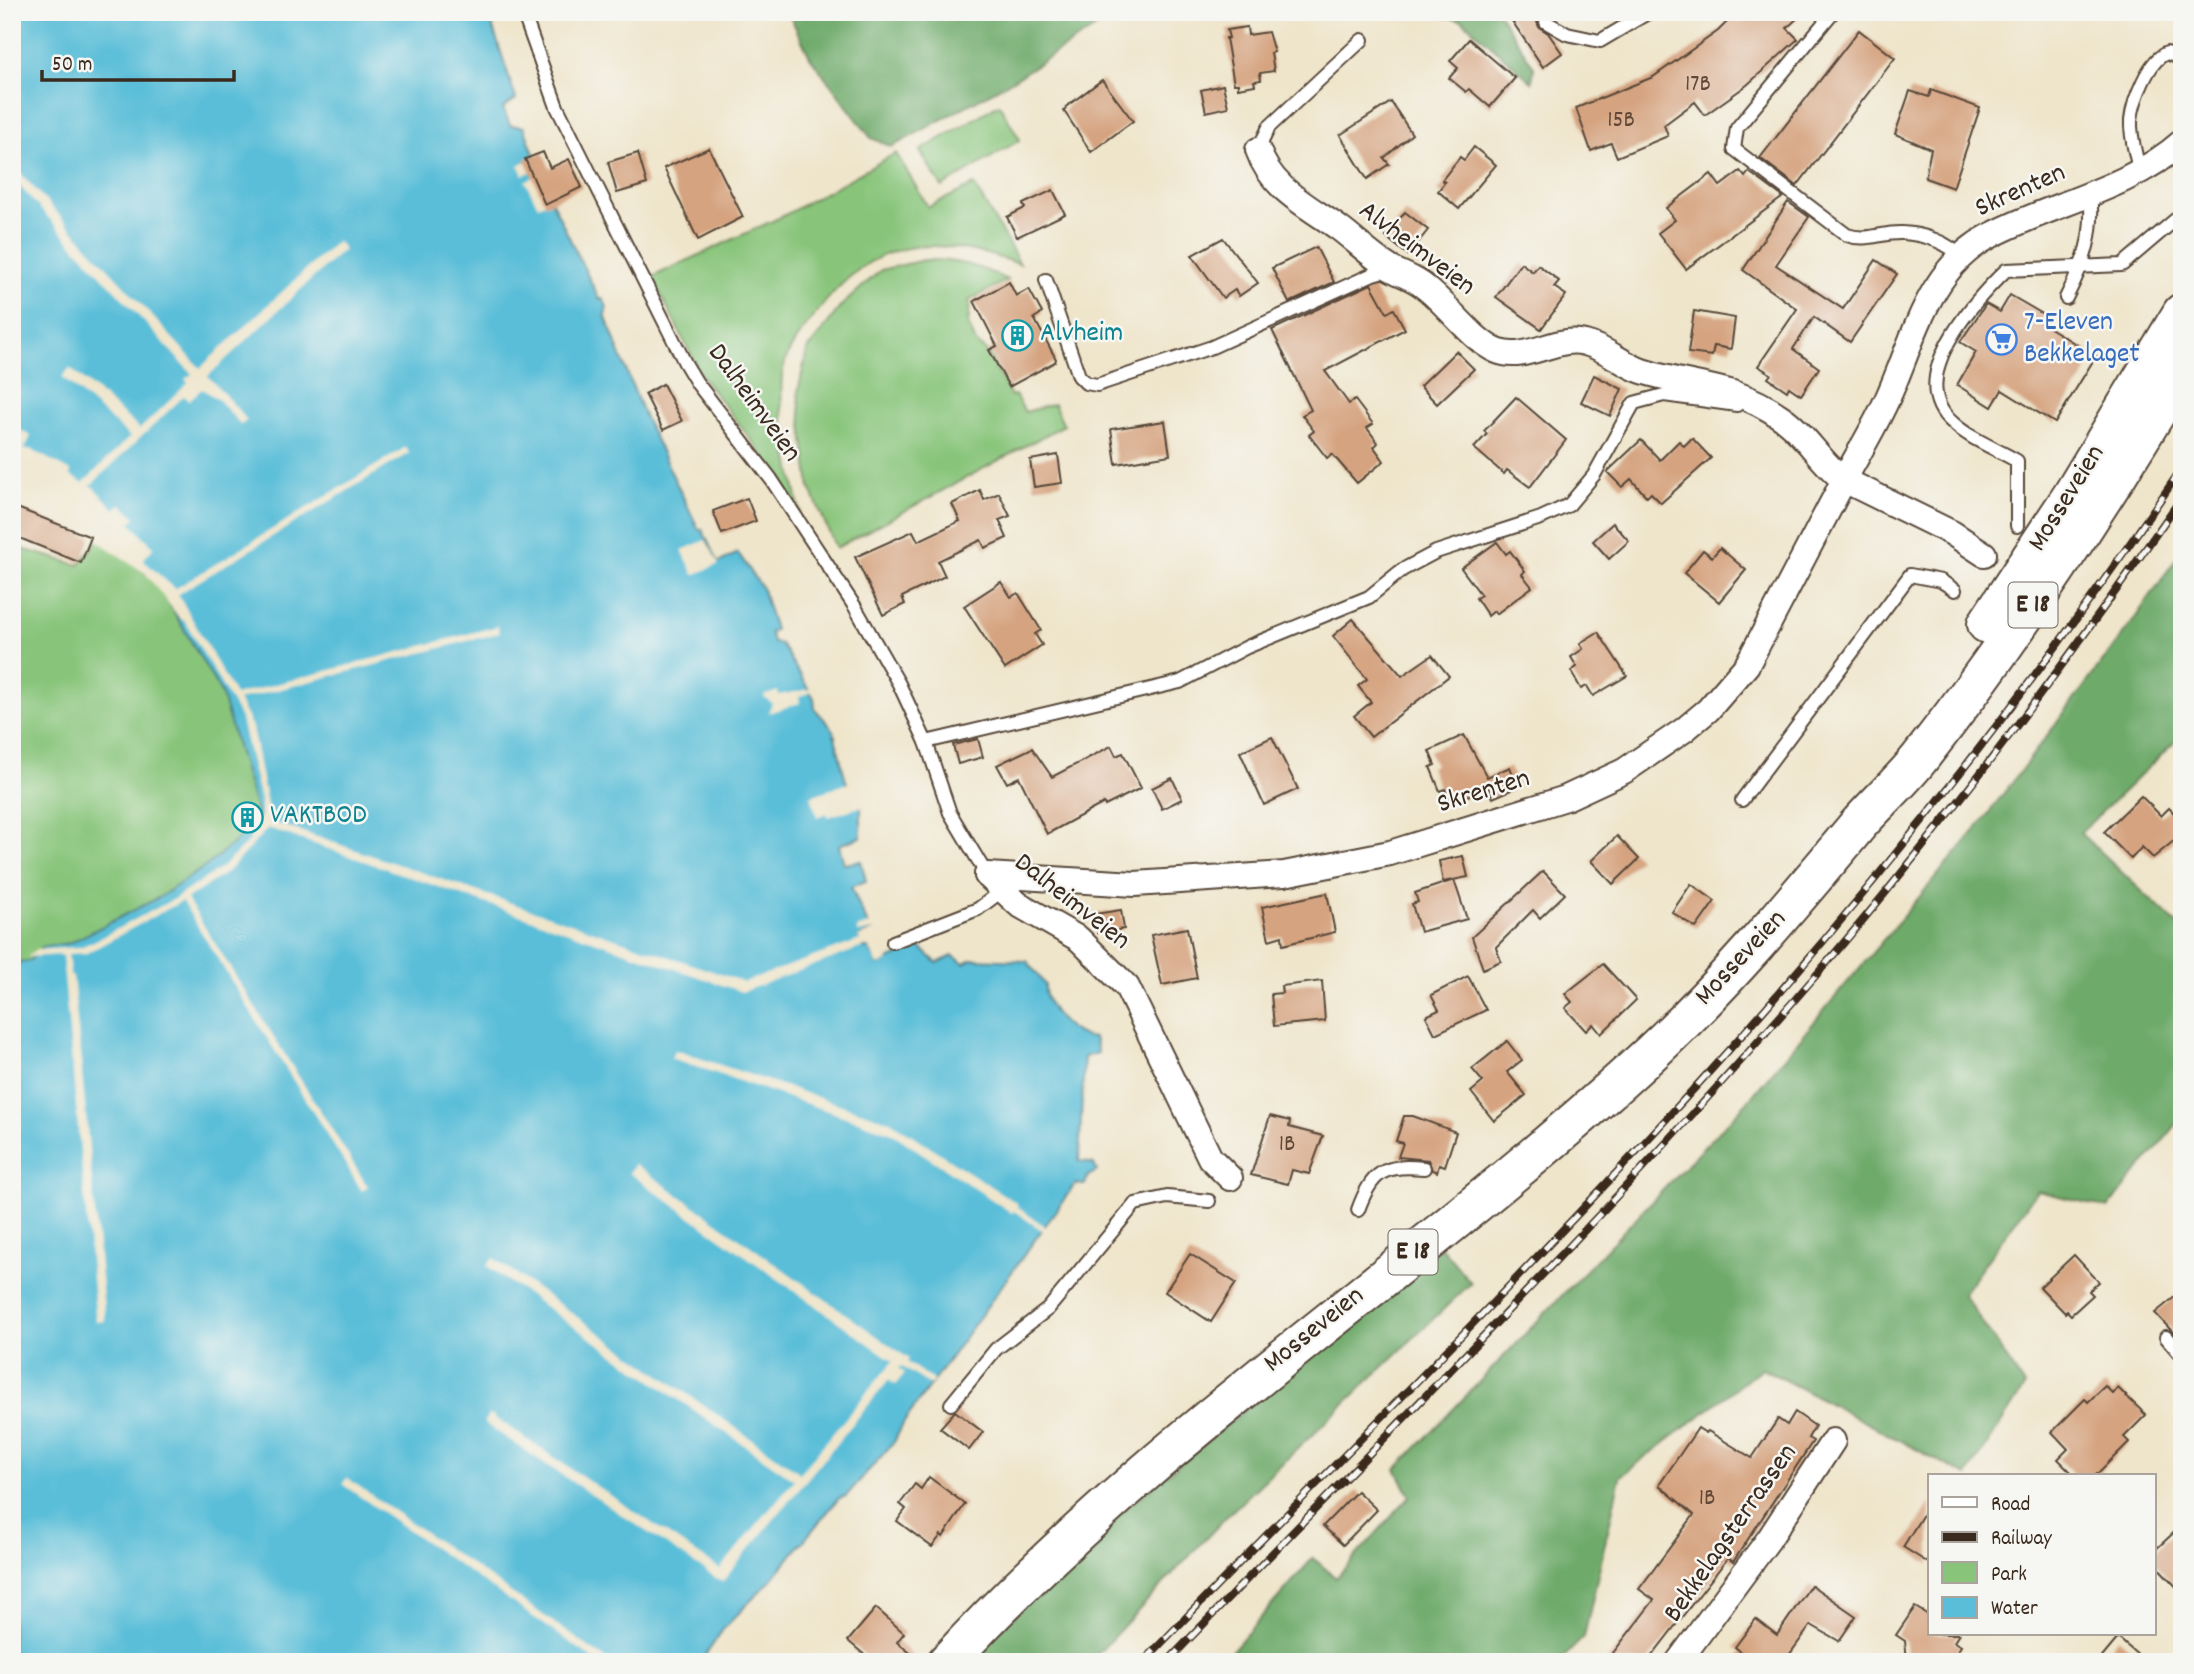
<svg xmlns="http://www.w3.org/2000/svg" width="2194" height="1674" font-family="Dekko,sans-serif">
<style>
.green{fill:#88c57a;stroke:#62784c;stroke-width:2}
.forest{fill:#6eaa6a;stroke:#546a44;stroke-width:2}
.water{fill:#5abed8;stroke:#4a747b;stroke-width:2}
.pier{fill:#efe5cb}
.building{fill:#d5a37f}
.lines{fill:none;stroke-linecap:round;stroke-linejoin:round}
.service-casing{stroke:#564638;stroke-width:16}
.minor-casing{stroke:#564638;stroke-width:28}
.trunk-casing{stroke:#564638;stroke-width:42}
.service{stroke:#fff;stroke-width:12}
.minor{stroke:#fff;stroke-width:24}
.trunk{stroke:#fff;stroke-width:38}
.rail-casing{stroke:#3b2a1e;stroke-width:8}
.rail{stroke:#f6f6f2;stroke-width:5;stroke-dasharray:16;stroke-linecap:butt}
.labels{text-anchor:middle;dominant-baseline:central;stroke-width:5;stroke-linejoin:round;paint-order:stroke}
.number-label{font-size:24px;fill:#624836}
.shield{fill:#f6f6f2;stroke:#73675e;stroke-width:2}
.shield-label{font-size:26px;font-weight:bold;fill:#3b2a1e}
.street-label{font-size:28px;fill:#3b2a1e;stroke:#f6f6f2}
.shop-label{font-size:28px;fill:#366cbe;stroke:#f6f6f2;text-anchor:start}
.culture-label{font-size:28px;fill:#0d838f;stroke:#f6f6f2;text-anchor:start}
</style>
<rect width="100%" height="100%" fill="#f6f6f2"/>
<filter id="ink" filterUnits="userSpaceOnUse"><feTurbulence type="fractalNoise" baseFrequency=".0143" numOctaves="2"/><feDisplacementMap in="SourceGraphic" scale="14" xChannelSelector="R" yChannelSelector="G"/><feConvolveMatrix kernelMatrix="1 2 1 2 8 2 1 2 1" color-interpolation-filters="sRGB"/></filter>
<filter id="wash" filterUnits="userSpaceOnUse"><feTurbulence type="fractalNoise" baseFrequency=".00686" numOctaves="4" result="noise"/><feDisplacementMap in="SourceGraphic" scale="28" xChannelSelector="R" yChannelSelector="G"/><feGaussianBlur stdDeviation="1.57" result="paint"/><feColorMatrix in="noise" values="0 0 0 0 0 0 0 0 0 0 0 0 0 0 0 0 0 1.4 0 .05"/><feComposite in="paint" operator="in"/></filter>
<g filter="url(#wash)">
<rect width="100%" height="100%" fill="#efe5cb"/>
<!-- green -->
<g class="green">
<polygon points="999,104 1020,140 942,187 920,151"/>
<path d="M896,153L928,207L974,185L1020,264C930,235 875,234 814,316C800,333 784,353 782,376C778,421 792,470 800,513L770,464L702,377L652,277L783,216Z"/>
<path d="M924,260C957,260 978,265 1007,280L970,300L968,324L976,343L987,352L1011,396L1015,395L1025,412L1054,404L1064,425L836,548L810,488L798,392L807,351L841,306L881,270Z"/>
<polygon points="99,538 136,564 161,588 235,709 259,789 259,822 167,910 29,961 12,964 12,546 79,565"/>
</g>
<!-- forest -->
<g class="forest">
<polygon points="788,12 1121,12 1008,83 892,147 871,138 810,57"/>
<polygon points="1420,12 1498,12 1534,67 1532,82 1462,20"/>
<polygon points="2182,550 2182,735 2080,833 2182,929 2182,1118 2108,1208 2037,1191 1963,1294 2025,1386 1967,1476 1762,1368 1620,1477 1584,1637 1559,1662 1222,1662 1313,1558 1336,1578 1410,1496 1396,1469 1747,1102 1979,826 2131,624"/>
<polygon points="1441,1247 1471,1283 1226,1517 1090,1662 970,1662 1082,1545"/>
</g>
<!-- water -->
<path class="water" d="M12,12H488L516,99L503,108L510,125L524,127L552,202L599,299H603L607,307L605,315L644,416L699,530L702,529L718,563L738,553L762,588L775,630L770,632L773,643L781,644L814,698L815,709L833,729L846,781L861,808V837L839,845L844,864L861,861L866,881L851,887L868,925L875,929L859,937L865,949L869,947L878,965L919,946L937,963L953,956L964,963L973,959L1027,961L1045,985C1043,1007 1071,1037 1094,1038L1098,1053L1084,1057L1079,1161L1094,1164L1097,1171L1088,1176L1085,1185L1075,1184L904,1422L894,1442L846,1496L839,1498L772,1579L724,1628L701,1662H12V964L29,961L43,947L70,943L160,897L209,864L257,823L258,816L221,693L157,583L56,490L12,476Z"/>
<!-- pier -->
<g class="pier">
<polygon points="540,153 555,199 538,206 525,181 538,175 536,170 523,175 519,165"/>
<polygon points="12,164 200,368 337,241 344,249 208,376 247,420 241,425 219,400 202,389 189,400 184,396 91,485 115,509 121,504 136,517 130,523 154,547 143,560 175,589 406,447 409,453 178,594 235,695 498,626 499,633 238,700 252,727 270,821 744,982 860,940 858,937 875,930 858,933 857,928 873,924 878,927 878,932 863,939 866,944 872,945 880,960 887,957 888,961 878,965 869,947 863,947 742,992 268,828 227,872 187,899 368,1187 362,1191 182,901 87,953 68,954 70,975 73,976 105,1321 96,1322 62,955 28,957 35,950 80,947 94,941 172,900 221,868 249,841 260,815 261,805 241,719 184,620 181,620 145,573 96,540 54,493 14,480 22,462 12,456 12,426 31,436 24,450 30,449 71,471 70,475 83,483 130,437 62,377 70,368 140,429 188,383 185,379 192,374 12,178"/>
<polygon points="706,540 719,564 694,575 682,550"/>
<polygon points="810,689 814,691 799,697 800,703 768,713 772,703 763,696 778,691 779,695"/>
<polygon points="851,782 863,806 828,817 827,813 817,817 811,796"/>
<polygon points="675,1050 890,1121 1018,1204 1017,1207 1046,1227 1043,1231 1014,1211 1012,1213 890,1132 671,1058"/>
<polygon points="635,1164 909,1359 907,1362 934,1381 930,1385 900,1366 899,1369 905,1373 895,1385 889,1380 722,1582 484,1423 489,1414 720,1569 794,1480 487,1266 493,1258 800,1473 893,1361 629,1173"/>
<polygon points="347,1478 610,1662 598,1662 342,1484"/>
</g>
<g id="blocks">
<!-- building -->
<g class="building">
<polygon points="1506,12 1533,12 1539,27 1548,33 1562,53 1543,67"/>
<polygon points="1737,12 1804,12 1787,28 1798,39 1747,85 1705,115 1695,102 1664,125 1668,136 1617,157 1611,143 1591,151 1576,108 1653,77 1718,31"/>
<polygon points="1247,27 1248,35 1268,32 1274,52 1271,53 1274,71 1260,73 1261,80 1254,81 1255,85 1238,88 1238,84 1234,84 1226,38 1229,38 1227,30"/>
<polygon points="1859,30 1895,58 1797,186 1760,158"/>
<polygon points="1469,39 1515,78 1490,107 1469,89 1466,92 1449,78 1458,68 1450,61"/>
<polygon points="1102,80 1133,121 1091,152 1064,111 1067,106"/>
<polygon points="1223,85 1228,107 1206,112 1201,90"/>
<polygon points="1931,90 1980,108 1953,188 1925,178 1931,149 1895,134 1910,91 1929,97"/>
<polygon points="1391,102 1412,134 1384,158 1389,164 1367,179 1340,135"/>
<polygon points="1474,147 1496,165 1459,209 1438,191 1445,182 1442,180 1460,157 1464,160"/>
<polygon points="709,148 743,217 698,240 664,168"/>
<polygon points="543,152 550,168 569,159 582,187 545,205 525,159"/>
<polygon points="638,153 647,184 617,193 608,162"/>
<polygon points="1740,171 1745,177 1749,172 1783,197 1686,269 1658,233 1675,220 1666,208 1711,174 1720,186"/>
<polygon points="1053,190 1065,214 1017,237 1007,217 1025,208 1023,204"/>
<polygon points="1788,202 1809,217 1776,265 1843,309 1876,260 1897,274 1850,342 1814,317 1793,349 1819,368 1801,395 1789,387 1787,391 1768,378 1771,374 1758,366 1797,309 1743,270"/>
<polygon points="1405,212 1428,230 1408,255 1386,237"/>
<polygon points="1223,238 1258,283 1239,296 1235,290 1223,298 1192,255"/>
<polygon points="1316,247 1334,282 1289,303 1272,268"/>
<polygon points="1521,263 1533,272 1538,265 1559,281 1554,287 1566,295 1541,329 1496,297"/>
<polygon points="1009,282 1016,296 1029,289 1042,313 1034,318 1056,359 1055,362 1009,387 989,350 997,346 974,301"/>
<polygon points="1371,284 1387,313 1394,309 1405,329 1325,371 1349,404 1355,400 1373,424 1367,428 1378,443 1374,447 1384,461 1357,483 1332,454 1327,458 1309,435 1314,431 1302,415 1311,410 1272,330"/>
<polygon points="2010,295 2046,316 2041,323 2096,356 2055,423 2002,390 1992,407 1957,385 1976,352 1960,342 1986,304 2000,312"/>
<polygon points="1694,311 1735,318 1731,349 1714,346 1712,356 1688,353"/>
<polygon points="1456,351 1474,369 1437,404 1420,386"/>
<polygon points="1594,375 1622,389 1610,416 1581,402"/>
<polygon points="663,384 682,421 663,430 645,394"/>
<polygon points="1516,397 1566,440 1530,487 1507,470 1504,474 1474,448 1487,434 1484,431"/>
<polygon points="1165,421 1170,455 1116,464 1111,429"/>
<polygon points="1692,438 1711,458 1661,503 1651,493 1647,497 1631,479 1622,487 1607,472 1641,440 1660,460 1679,441 1684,446"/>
<polygon points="1058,455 1062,483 1034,487 1030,460"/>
<polygon points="980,490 984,500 999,493 1010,516 999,520 1007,538 985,548 981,540 938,561 945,576 902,597 905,604 883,615 855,557 913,531 918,541 960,521 952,504"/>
<polygon points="747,498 756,521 722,534 713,511"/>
<polygon points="12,506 91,537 81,563 12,535"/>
<polygon points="1613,523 1629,541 1609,559 1593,541"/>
<polygon points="1497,542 1506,554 1510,551 1525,571 1522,574 1532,587 1496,614 1494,611 1488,616 1476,598 1481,595 1461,568"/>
<polygon points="1720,548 1746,570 1719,602 1684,573 1703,550 1712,557"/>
<polygon points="1001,582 1011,597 1018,593 1041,630 1035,634 1042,645 1005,669 964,606"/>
<polygon points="1353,619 1402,676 1432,655 1449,676 1371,737 1354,716 1371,702 1358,686 1367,679 1333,636"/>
<polygon points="1598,632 1627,676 1593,696 1587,686 1581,689 1571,671 1577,667 1571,657 1583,649 1580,643"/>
<polygon points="1464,735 1487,777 1510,767 1518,787 1493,798 1488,787 1451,803 1445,789 1440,791 1430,767 1435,765 1429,751"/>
<polygon points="1272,737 1298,789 1264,805 1240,752"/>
<polygon points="978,739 983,757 958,764 953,745"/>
<polygon points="1111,746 1116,756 1123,753 1141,788 1105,806 1104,803 1047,834 1019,777 1007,783 997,765 1032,748 1052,777"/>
<polygon points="1172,778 1182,799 1162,809 1152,788"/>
<polygon points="2141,796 2161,816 2169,808 2182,821 2182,834 2153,858 2142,847 2131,859 2104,832"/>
<polygon points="1617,836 1639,859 1613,884 1591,861"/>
<polygon points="1463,856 1468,877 1443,882 1439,861"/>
<polygon points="1543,871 1565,894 1540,918 1533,910 1496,947 1501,961 1483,969 1472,937"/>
<polygon points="1454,880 1467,919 1420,932 1412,904 1418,902 1415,893"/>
<polygon points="1691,884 1715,901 1696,928 1672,912"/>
<polygon points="1327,893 1335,932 1283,945 1282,936 1269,940 1262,907"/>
<polygon points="1121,910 1124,929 1098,933 1095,914"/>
<polygon points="1187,928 1197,978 1162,985 1151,935"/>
<polygon points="1603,964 1636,1000 1601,1034 1593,1024 1586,1031 1565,1008 1572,1002 1565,994"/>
<polygon points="1468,976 1486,1010 1435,1034 1426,1016 1439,1010 1431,995"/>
<polygon points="1322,981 1325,1021 1274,1026 1271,994 1282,993 1281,986"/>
<polygon points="1507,1041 1522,1060 1507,1072 1526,1095 1494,1121 1471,1092 1483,1082 1472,1069"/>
<polygon points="1270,1116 1290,1121 1289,1127 1323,1136 1309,1174 1292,1170 1288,1184 1251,1175"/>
<polygon points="1404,1116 1413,1116 1456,1132 1445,1166 1439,1164 1437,1172 1432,1170 1428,1160 1398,1157 1403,1143 1396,1141"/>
<polygon points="1190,1254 1236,1283 1211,1322 1165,1292"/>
<polygon points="2074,1255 2099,1282 2089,1291 2093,1295 2071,1315 2067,1311 2065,1313 2040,1287"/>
<polygon points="2182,1291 2182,1342 2155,1313"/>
<polygon points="2105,1386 2113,1394 2118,1388 2146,1415 2124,1437 2129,1442 2095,1476 2075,1476 2058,1459 2068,1449 2052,1432 2085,1399 2088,1402"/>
<polygon points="955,1411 983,1432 969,1450 940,1428"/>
<polygon points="1795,1412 1815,1426 1808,1438 1813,1441 1733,1562 1728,1558 1647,1662 1606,1662 1654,1600 1639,1589 1694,1515 1659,1485 1698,1428 1706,1433 1708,1431 1752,1458 1778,1419 1787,1425"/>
<polygon points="929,1477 965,1504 943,1537 941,1535 932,1547 897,1521 906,1509 900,1504 915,1484 921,1489"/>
<polygon points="1357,1491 1377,1510 1343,1545 1323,1526"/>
<polygon points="1930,1503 1930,1564 1903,1547"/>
<polygon points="2182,1525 2182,1593 2154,1563 2154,1551"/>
<polygon points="1811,1585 1856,1616 1839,1641 1811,1625 1784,1662 1734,1662 1741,1652 1735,1647 1756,1619 1777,1635"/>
<polygon points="1915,1607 1930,1616 1930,1634 1959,1634 1954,1642 1961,1646 1952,1662 1926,1662 1919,1657 1907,1660 1905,1641 1896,1635"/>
<polygon points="876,1608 904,1633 897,1642 921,1662 873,1662 848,1641"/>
<polygon points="2118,1638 2146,1662 2098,1662"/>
</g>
</g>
</g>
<g filter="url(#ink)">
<use href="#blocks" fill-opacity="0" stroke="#564638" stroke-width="2"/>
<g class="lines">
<defs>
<g id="service">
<polyline points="523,12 557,107 685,363 697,383 771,479 855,607 899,684 926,742 950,813 987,875"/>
<path d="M1833,12L1737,128L1734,149L1847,235C1866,242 1882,232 1902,233C1923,234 1949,242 1961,258"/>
<polyline points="1546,22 1567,34 1600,41 1649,12"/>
<polyline points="1253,151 1258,150 1269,127 1362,40"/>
<path d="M2139,170C2136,154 2130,137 2131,120C2133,101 2149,59 2167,53L2182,59"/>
<polyline points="1046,280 1079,376 1086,383 1097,385 1212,347 1373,274 1391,269"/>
<path d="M2066,298C2084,263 2095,234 2090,194"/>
<path d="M2017,526V461C1997,449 1970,439 1953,423C1902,380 1974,301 2006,270L2122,265L2182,214"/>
<polyline points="926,742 1180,682 1247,647 1369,597 1402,570 1436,552 1541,518 1569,505 1594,475 1634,403 1664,395 1737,405"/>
<polyline points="1742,800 1910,575 1941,581 1955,590"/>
<polyline points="893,942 978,909 1003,890"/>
<path d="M1358,1210C1372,1171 1385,1164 1424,1168"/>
<polyline points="2166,1337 2182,1356"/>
<polyline points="951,1404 996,1349 1048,1309 1135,1204 1167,1197 1209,1201"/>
</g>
<g id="minor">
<path d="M1258,150C1272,190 1307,205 1340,229C1356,241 1372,257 1390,268C1402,275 1415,278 1426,288C1448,305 1473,341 1497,351C1526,363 1556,335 1585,343C1606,348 1622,364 1642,371C1694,388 1733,383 1781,417C1806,434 1820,462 1844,480C1859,452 1876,425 1889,395C1914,339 1929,267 1990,236C2052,203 2128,190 2182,142"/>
<polyline points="987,875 1135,884 1284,874 1390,853 1566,798 1624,771 1684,730 1708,710 1747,665 1844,480 1952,533 1984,554"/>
<polyline points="987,875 1018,904 1079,939 1127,987 1210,1158 1230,1178"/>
<polyline points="1678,1662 1769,1539 1833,1441"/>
</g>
<g id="trunk">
<polyline points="1987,624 2071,497 2182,313"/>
<path d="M947,1662C1158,1432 1423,1264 1651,1053C1726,983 1792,904 1857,826C1877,803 1900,783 1919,759C2016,636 2101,505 2182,370"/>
</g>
</defs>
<!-- service casing -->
<use href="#service" class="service-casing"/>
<!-- minor casing -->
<use href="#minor" class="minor-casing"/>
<!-- trunk casing -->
<use href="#trunk" class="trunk-casing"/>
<!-- service -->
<use href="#service" class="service"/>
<!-- minor -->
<use href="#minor" class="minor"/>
<!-- trunk -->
<use href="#trunk" class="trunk"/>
<defs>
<g id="rail">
<path d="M1143,1662C1338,1460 1540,1261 1727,1052C1891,868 2044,672 2182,468"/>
<path d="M1167,1662C1386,1434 1612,1212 1818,973C1948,822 2068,661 2182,497"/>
</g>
</defs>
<!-- rail casing -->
<use href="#rail" class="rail-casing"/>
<!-- rail -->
<use href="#rail" class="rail"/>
</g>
</g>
<!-- icons -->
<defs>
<symbol id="building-ring" viewBox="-11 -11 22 22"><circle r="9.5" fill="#f6f6f2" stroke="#0f9aa8" stroke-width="1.5"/><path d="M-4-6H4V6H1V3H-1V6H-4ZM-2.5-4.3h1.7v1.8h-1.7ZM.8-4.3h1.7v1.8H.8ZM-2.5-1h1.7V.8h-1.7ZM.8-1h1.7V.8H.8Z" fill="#0f9aa8"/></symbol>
<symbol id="supermarket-ring" viewBox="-11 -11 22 22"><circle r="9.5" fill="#f6f6f2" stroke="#3f7fe0" stroke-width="1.5"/><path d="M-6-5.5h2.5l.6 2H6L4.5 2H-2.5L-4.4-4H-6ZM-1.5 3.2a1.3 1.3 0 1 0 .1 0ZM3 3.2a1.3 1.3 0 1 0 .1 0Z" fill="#3f7fe0"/></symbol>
</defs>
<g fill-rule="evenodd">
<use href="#building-ring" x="1000" y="318" width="35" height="35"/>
<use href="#supermarket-ring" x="1984" y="322" width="35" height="35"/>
<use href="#building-ring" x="230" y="800" width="35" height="35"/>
</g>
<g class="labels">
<!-- number labels -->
<g class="number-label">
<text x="1698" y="85">17B</text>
<text x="1621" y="121">15B</text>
<text x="1287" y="1145">1B</text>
<text x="1707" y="1499">1B</text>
</g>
<!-- shield labels -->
<g class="shield">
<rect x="2008.5" y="582.5" width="49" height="45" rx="5"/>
<rect x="1388.5" y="1229.5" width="49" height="45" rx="5"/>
</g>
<g class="shield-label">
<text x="2033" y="605">E 18</text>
<text x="1413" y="1252">E 18</text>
</g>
<!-- street labels -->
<g class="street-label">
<text transform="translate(2021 192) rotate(-24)">Skrenten</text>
<text transform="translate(1416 250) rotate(37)">Alvheimveien</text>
<text transform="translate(753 404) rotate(54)">Dalheimveien</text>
<text transform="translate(2068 499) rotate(-58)">Mosseveien</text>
<text transform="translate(1484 793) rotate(-17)">Skrenten</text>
<text transform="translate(1071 903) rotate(38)">Dalheimveien</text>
<text transform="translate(1742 959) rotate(-47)">Mosseveien</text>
<text transform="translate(1315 1331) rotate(-39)">Mosseveien</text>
<text transform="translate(1732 1534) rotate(-55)">Bekkelagsterrassen</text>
</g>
<!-- shop labels -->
<g class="shop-label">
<text x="2024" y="324">7-Eleven<tspan x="2024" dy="32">Bekkelaget</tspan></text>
</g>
<!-- culture labels -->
<g class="culture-label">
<text x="1040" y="335">Alvheim</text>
<text x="270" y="817">VAKTBOD</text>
</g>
</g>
<!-- margin -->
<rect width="2194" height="1674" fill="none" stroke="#f6f6f2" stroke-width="42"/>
<!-- legend -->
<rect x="1928" y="1474" width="228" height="161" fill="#f6f6f2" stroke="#aba49d" stroke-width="2"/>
<rect x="1942" y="1497" width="35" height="10" fill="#ffffff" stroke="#aba49d" stroke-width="2"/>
<text x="1991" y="1510" font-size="21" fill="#3b2a1e">Road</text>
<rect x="1942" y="1532" width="35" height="10" fill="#3b2a1e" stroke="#aba49d" stroke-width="2"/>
<text x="1991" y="1544" font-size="21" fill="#3b2a1e">Railway</text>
<rect x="1942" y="1562" width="35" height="21" fill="#88c57a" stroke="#aba49d" stroke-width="2"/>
<text x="1991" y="1580" font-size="21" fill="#3b2a1e">Park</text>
<rect x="1942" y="1597" width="35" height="21" fill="#5abed8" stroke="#aba49d" stroke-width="2"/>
<text x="1991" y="1614" font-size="21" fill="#3b2a1e">Water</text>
<!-- scale -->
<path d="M42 70v10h192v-10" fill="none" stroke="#3b2a1e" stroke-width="3.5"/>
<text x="52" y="70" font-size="21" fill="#3b2a1e" stroke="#f6f6f2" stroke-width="5" paint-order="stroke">50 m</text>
</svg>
